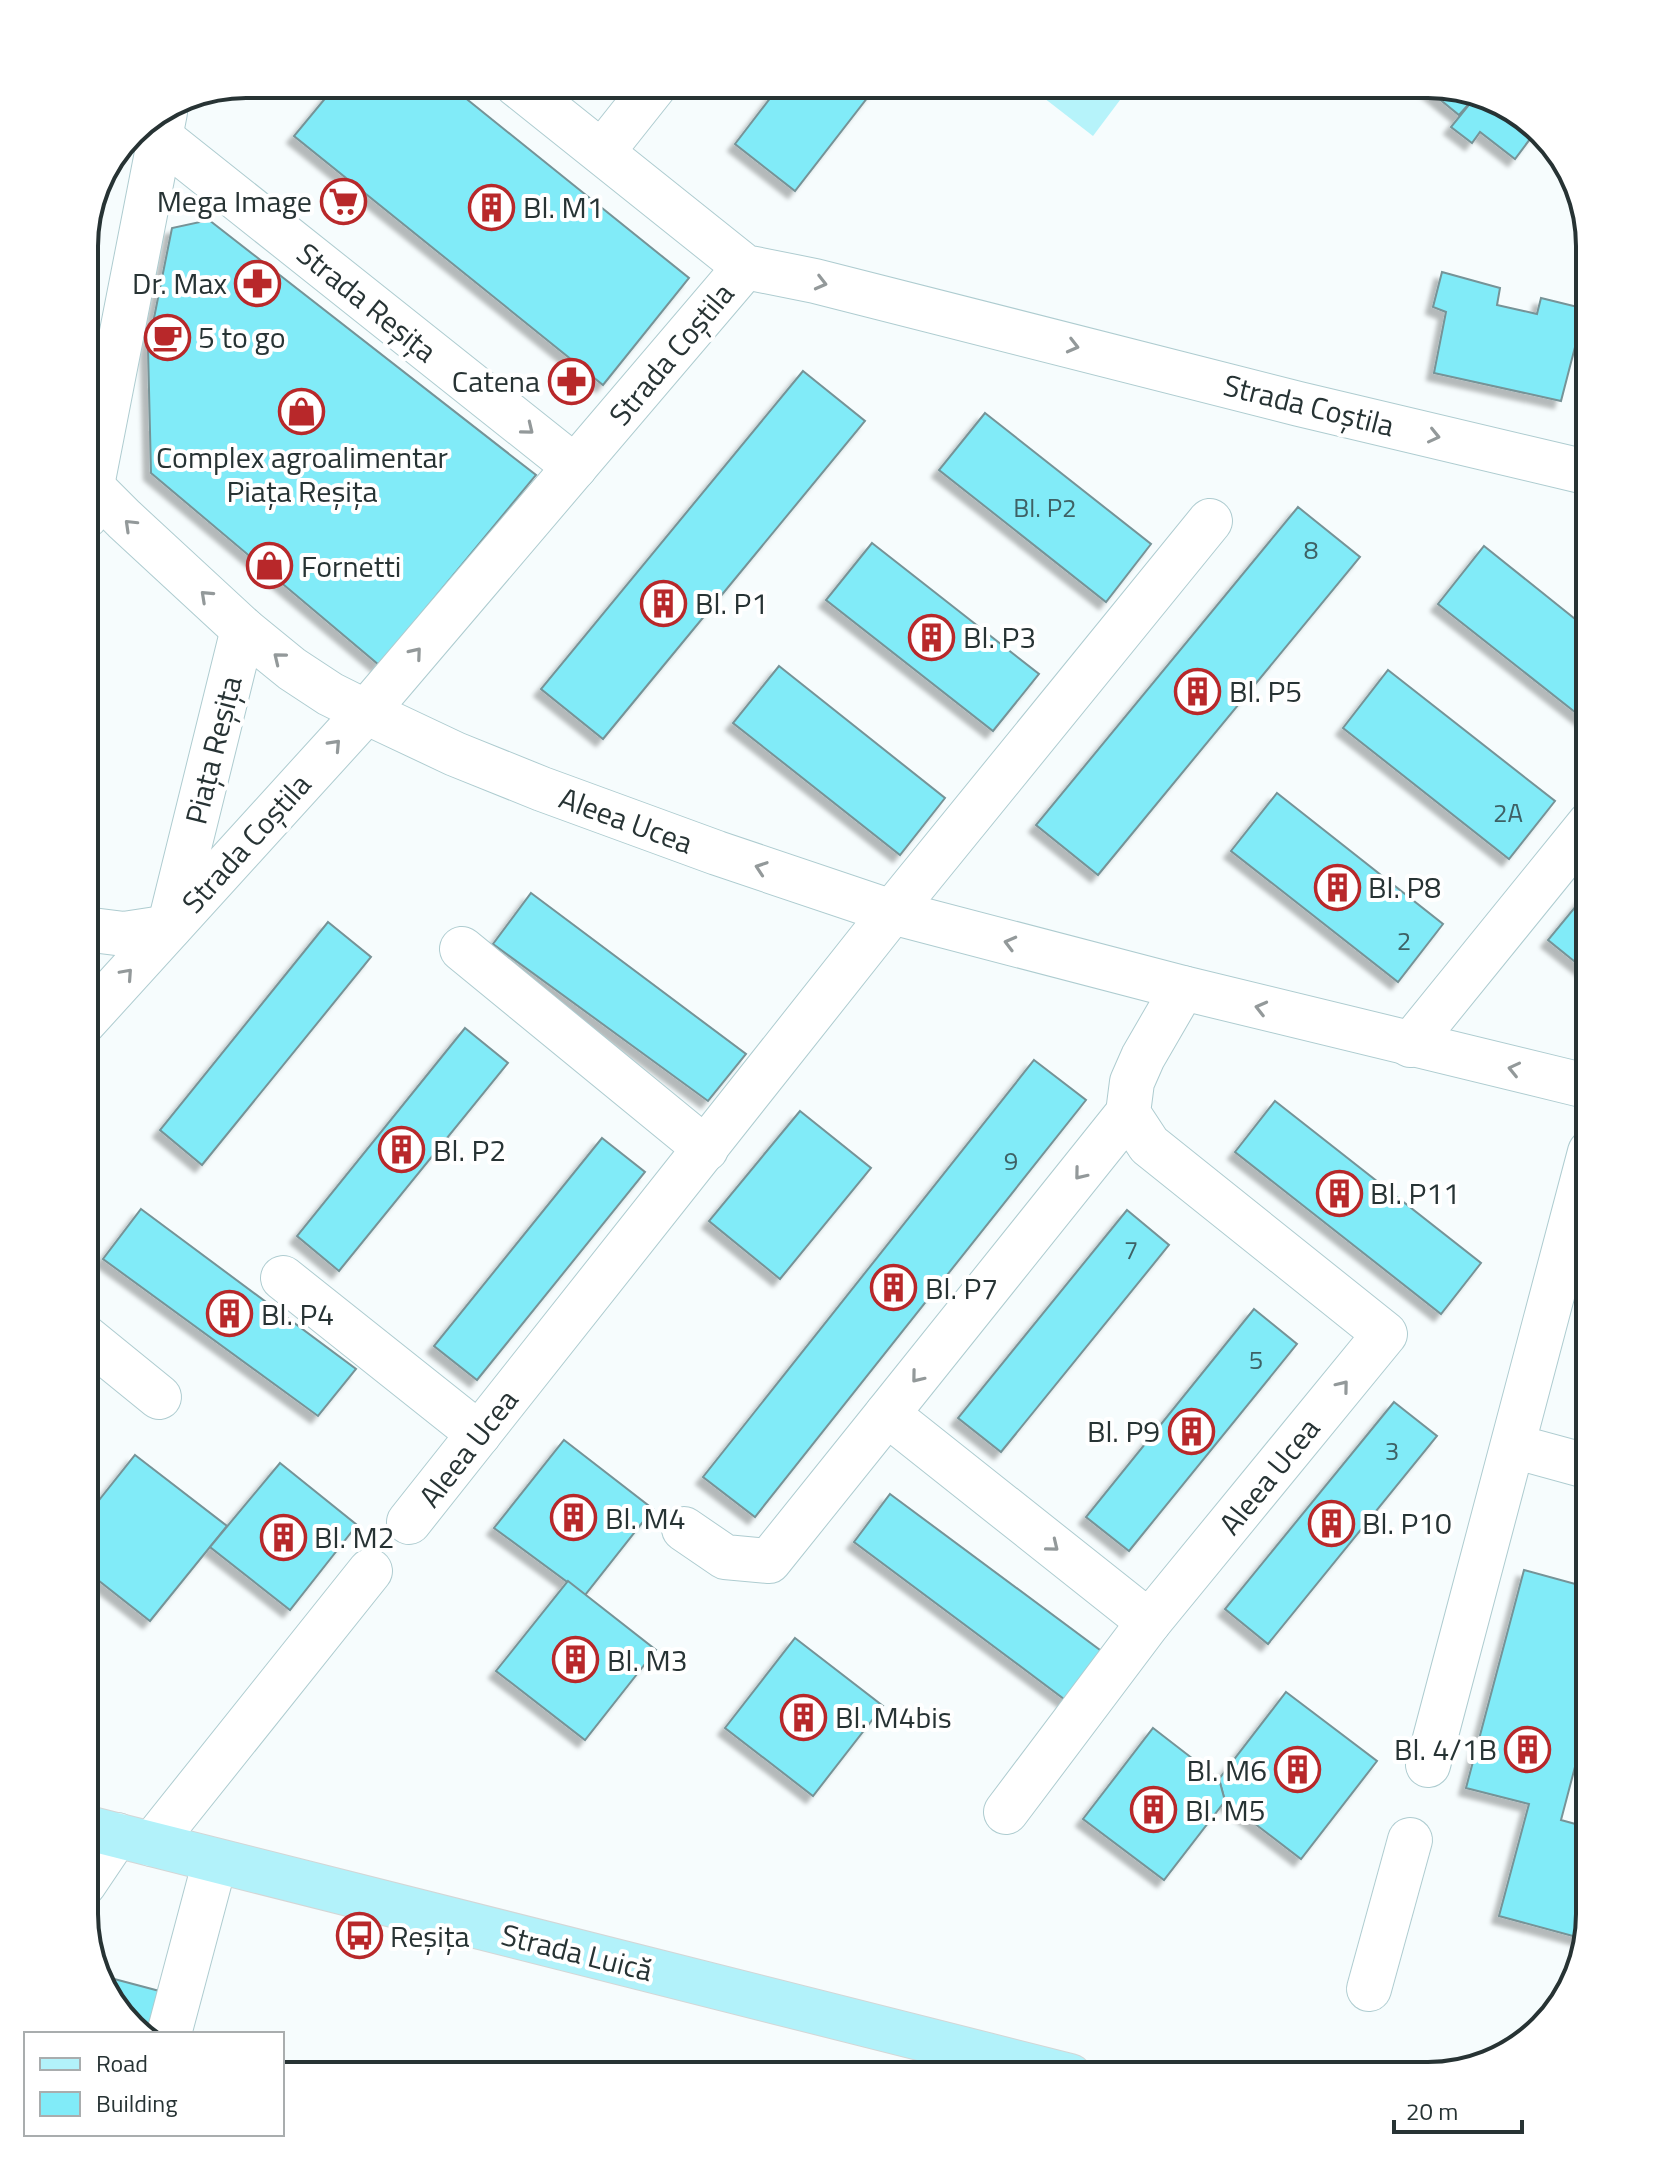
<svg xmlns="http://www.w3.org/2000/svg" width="1674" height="2160" font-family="'Titillium Web',sans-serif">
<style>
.green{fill:#b6f3fa}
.building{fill:#81ebf8;stroke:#769397;stroke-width:2;filter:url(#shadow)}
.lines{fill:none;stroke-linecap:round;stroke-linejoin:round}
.minor-casing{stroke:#aeccd0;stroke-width:46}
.major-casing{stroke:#d4d6d6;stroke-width:46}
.minor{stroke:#fff;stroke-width:44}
.major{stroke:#b2f2fa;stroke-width:44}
.oneway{stroke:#93999a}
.labels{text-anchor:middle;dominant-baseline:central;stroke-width:8;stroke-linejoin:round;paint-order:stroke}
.number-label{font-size:26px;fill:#3e6165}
.poi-label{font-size:30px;fill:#273334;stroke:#fff;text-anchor:start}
.street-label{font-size:30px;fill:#273334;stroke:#fff}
.rim{fill:none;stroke:#273334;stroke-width:4}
</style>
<defs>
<filter id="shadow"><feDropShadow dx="-7" dy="7" stdDeviation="2" flood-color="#0004"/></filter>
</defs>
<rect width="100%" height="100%" fill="#f6fcfd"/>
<!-- green -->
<polygon class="green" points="1026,84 1132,84 1093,136"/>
<!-- building -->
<g class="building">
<polygon points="337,84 448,84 689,278 603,385 294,136"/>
<polygon points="781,84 878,84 795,191 735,144"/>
<polygon points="1421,84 1438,84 1476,96 1459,115"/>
<polygon points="1476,96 1509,105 1536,131 1515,159 1480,132 1472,143 1451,127"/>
<polygon points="209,220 536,475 379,665 151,473 148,348 172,228"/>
<polygon points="1442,272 1500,288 1497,305 1537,314 1541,298 1590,310 1590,349 1575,347 1561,401 1434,373 1446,312 1433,307"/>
<polygon points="803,371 865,421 603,739 541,689"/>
<polygon points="985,413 1151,544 1106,602 939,470"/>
<polygon points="1298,507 1360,557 1098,875 1036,825"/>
<polygon points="872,543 1039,674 993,731 826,600"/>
<polygon points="1484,546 1590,631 1590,724 1438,604"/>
<polygon points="779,666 945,798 900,855 733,723"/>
<polygon points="1388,670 1555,801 1509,859 1343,728"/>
<polygon points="1277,793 1443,924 1398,982 1231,851"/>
<polygon points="1590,889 1590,974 1548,940"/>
<polygon points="531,893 746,1054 708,1101 493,944"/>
<polygon points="328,922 371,957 202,1165 160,1130"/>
<polygon points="465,1028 508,1063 339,1271 297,1236"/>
<polygon points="1034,1060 1086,1100 755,1517 703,1477"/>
<polygon points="1275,1101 1481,1263 1441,1314 1235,1152"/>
<polygon points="800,1111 871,1168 780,1279 709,1221"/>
<polygon points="602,1138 645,1172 477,1380 434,1346"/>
<polygon points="141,1209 356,1369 318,1416 103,1259"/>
<polygon points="1127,1210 1169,1245 1001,1452 958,1418"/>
<polygon points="1254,1309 1297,1344 1129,1551 1086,1517"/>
<polygon points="1394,1402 1437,1436 1268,1644 1225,1609"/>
<polygon points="564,1440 653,1509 585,1595 494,1528"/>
<polygon points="135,1455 227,1526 150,1621 84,1569 84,1519"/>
<polygon points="280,1463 357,1525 290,1610 210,1547"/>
<polygon points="890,1494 1104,1653 1068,1702 854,1542"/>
<polygon points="1524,1570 1590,1588 1590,1710 1561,1820 1590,1828 1590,1915 1584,1939 1499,1916 1529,1804 1466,1788"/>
<polygon points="568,1581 656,1650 585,1740 496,1671"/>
<polygon points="795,1638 883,1706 813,1796 725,1728"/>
<polygon points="1286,1692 1377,1761 1301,1859 1225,1801 1219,1779"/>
<polygon points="1153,1728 1219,1779 1225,1801 1164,1880 1083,1819"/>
<polygon points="103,1976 167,1993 157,2034 143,2034 111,2004"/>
</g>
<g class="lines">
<defs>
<g id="minor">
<polyline points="516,84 745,267 815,281 1299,404 1590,473"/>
<polyline points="160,137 575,467"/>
<polyline points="602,152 656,84"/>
<polyline points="91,486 124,519 243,629 292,669 330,694 366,712 455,754 542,789 717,853 892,912 1183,988 1590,1087"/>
<polyline points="86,516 165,112"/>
<polyline points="171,920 243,629"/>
<polyline points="84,929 124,934 170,927"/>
<polyline points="462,949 706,1149"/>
<polyline points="84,1022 366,712 745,267"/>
<polyline points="1410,1045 1590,823"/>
<polyline points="1128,1113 1149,1145 1385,1334 1149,1622 887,1414 1128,1113 1132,1082 1143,1057 1183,988"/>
<polyline points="283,1278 479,1434"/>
<polyline points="84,1336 159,1397"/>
<polyline points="1513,1446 1590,1467"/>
<polyline points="409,1522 892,912 1210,521"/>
<polyline points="684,1529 725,1557 769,1561 887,1414"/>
<polyline points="1428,1765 1590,1152"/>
<polyline points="1006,1812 1149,1622"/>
<polyline points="152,1844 370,1571"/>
<polyline points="84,1884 117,1835"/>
<polyline points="1369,1989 1410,1840"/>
<polyline points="169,2034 215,1861"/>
</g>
<polyline id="major" points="84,1827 1070,2076"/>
</defs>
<!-- minor casing -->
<use href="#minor" class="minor-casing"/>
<!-- major casing -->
<use href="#major" class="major-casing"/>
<!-- minor -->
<use href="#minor" class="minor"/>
<!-- major -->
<use href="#major" class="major"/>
</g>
<!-- one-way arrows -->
<defs><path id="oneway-chevron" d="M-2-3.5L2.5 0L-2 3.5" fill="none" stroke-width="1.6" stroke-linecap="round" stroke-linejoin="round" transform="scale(2)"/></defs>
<g class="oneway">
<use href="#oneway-chevron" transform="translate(821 283) rotate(14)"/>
<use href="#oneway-chevron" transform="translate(1073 346) rotate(14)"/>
<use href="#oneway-chevron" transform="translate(528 429) rotate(39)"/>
<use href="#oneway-chevron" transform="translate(1434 436) rotate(13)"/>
<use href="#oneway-chevron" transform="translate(130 525) rotate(-136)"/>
<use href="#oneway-chevron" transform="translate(206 596) rotate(-137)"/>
<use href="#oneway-chevron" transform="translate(416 653) rotate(-50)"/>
<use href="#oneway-chevron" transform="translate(279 658) rotate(-141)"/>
<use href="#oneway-chevron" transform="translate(335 745) rotate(-47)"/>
<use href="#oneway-chevron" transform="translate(761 868) rotate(-161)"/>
<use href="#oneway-chevron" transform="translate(1010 943) rotate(-165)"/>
<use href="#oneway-chevron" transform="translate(127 974) rotate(-48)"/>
<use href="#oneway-chevron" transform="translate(1261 1008) rotate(-166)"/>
<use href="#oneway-chevron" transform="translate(1514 1069) rotate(-167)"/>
<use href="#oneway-chevron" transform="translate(1080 1174) rotate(129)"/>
<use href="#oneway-chevron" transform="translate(917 1377) rotate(129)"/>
<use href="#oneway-chevron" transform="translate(1343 1386) rotate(-51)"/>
<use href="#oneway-chevron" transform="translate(1053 1546) rotate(39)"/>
</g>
<!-- icons -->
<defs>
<symbol id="supermarket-ring" viewBox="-11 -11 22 22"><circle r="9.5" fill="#fff" stroke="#b8282a" stroke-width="1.5"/><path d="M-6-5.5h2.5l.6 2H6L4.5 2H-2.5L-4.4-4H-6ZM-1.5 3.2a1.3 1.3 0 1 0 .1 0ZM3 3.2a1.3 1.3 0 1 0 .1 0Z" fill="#b8282a"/></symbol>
<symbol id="building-ring" viewBox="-11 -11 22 22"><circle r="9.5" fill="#fff" stroke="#b8282a" stroke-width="1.5"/><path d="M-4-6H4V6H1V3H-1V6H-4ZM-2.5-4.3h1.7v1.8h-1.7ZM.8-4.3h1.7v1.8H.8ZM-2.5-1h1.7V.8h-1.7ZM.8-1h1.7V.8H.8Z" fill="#b8282a"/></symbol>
<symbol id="pharmacy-ring" viewBox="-11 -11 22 22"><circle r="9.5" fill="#fff" stroke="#b8282a" stroke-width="1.5"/><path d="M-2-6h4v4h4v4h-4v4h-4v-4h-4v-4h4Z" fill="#b8282a"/></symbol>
<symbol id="cafe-ring" viewBox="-11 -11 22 22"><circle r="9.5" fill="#fff" stroke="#b8282a" stroke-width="1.5"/><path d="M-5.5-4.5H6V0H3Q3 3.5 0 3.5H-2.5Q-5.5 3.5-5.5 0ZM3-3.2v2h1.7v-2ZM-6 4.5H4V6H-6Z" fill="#b8282a"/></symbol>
<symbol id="shop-ring" viewBox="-11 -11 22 22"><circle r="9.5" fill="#fff" stroke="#b8282a" stroke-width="1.5"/><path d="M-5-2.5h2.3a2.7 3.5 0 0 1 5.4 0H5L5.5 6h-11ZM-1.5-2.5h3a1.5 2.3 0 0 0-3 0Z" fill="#b8282a"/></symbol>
<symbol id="bus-ring" viewBox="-11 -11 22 22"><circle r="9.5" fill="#fff" stroke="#b8282a" stroke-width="1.5"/><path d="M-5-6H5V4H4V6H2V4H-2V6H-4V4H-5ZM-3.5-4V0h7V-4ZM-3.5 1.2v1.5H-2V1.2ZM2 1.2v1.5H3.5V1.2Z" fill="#b8282a"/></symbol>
</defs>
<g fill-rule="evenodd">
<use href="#supermarket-ring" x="318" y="176" width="51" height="51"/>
<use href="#building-ring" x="466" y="182" width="51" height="51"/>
<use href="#pharmacy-ring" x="232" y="258" width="51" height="51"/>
<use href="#cafe-ring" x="142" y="312" width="51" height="51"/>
<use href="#pharmacy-ring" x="546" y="356" width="51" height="51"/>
<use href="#shop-ring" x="276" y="386" width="51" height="51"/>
<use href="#shop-ring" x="244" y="540" width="51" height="51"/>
<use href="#building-ring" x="638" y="578" width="51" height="51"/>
<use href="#building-ring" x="906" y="612" width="51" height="51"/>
<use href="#building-ring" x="1172" y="666" width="51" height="51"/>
<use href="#building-ring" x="1312" y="862" width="51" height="51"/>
<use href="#building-ring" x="376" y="1124" width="51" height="51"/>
<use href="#building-ring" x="1314" y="1168" width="51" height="51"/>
<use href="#building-ring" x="868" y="1262" width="51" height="51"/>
<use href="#building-ring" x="204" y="1288" width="51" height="51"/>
<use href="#building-ring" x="1166" y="1406" width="51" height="51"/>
<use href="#building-ring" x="548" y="1492" width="51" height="51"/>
<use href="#building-ring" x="1306" y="1498" width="51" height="51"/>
<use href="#building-ring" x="258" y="1512" width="51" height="51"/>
<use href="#building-ring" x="550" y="1634" width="51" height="51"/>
<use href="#building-ring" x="778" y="1692" width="51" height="51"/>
<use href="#building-ring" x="1502" y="1724" width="51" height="51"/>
<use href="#building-ring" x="1272" y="1744" width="51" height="51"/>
<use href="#building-ring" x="1128" y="1784" width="51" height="51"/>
<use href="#bus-ring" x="334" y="1910" width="51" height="51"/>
</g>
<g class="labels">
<!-- number labels -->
<g class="number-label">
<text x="1045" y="507">Bl. P2</text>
<text x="1311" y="549">8</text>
<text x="1508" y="812">2A</text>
<text x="1404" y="940">2</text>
<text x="1011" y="1160">9</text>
<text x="1131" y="1249">7</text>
<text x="1256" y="1359">5</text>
<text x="1392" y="1450">3</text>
</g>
<!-- poi labels -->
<g class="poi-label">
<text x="312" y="201" text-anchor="end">Mega Image</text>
<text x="523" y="207">Bl. M1</text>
<text x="227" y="283" text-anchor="end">Dr. Max</text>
<text x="198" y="337">5 to go</text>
<text x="540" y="381" text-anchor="end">Catena</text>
<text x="302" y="457" text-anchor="middle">Complex agroalimentar<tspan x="302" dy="34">Piața Reșița</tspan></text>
<text x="301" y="566">Fornetti</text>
<text x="695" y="603">Bl. P1</text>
<text x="963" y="637">Bl. P3</text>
<text x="1229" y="691">Bl. P5</text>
<text x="1368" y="887">Bl. P8</text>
<text x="433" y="1150">Bl. P2</text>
<text x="1370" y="1193">Bl. P11</text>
<text x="925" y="1288">Bl. P7</text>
<text x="261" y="1314">Bl. P4</text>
<text x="1160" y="1431" text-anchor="end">Bl. P9</text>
<text x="605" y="1518">Bl. M4</text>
<text x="1362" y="1523">Bl. P10</text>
<text x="314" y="1537">Bl. M2</text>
<text x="607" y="1660">Bl. M3</text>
<text x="835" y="1717">Bl. M4bis</text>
<text x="1497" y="1749" text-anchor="end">Bl. 4/1B</text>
<text x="1267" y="1770" text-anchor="end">Bl. M6</text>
<text x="1185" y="1810">Bl. M5</text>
<text x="390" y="1936">Reșița</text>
</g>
<!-- street labels -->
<g class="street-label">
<text transform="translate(367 302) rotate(39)">Strada Reșița</text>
<text transform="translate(671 354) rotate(-50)">Strada Coștila</text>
<text transform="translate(1309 405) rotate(14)">Strada Coștila</text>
<text transform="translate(213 750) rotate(-76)">Piața Reșița</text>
<text transform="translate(626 820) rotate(20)">Aleea Ucea</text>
<text transform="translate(246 843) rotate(-48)">Strada Coștila</text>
<text transform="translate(468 1448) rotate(-52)">Aleea Ucea</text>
<text transform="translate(1269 1476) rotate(-51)">Aleea Ucea</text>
<text transform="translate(577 1952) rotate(14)">Strada Luică</text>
</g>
</g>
<!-- crop -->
<path d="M0 0H1674V2160H0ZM246 98H1428A148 148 0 0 1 1576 246V1914A148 148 0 0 1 1428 2062H246A148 148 0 0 1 98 1914V246A148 148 0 0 1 246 98Z" fill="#fff" fill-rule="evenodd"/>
<path class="rim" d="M246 98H1428A148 148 0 0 1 1576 246V1914A148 148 0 0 1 1428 2062H246A148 148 0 0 1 98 1914V246A148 148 0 0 1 246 98Z"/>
<!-- legend -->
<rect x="24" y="2032" width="260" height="104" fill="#ffffff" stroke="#a9adae" stroke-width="2"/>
<rect x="40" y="2058" width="40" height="12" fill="#b2f2fa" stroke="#a9adae" stroke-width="2"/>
<text x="96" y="2072" font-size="24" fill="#273334">Road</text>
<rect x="40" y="2092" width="40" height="24" fill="#81ebf8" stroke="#a9adae" stroke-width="2"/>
<text x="96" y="2112" font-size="24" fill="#273334">Building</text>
<!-- scale -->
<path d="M1394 2120v12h128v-12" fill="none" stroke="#273334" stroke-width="4"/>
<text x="1406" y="2120" font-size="24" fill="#273334" stroke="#ffffff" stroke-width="6" paint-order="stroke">20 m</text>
</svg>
